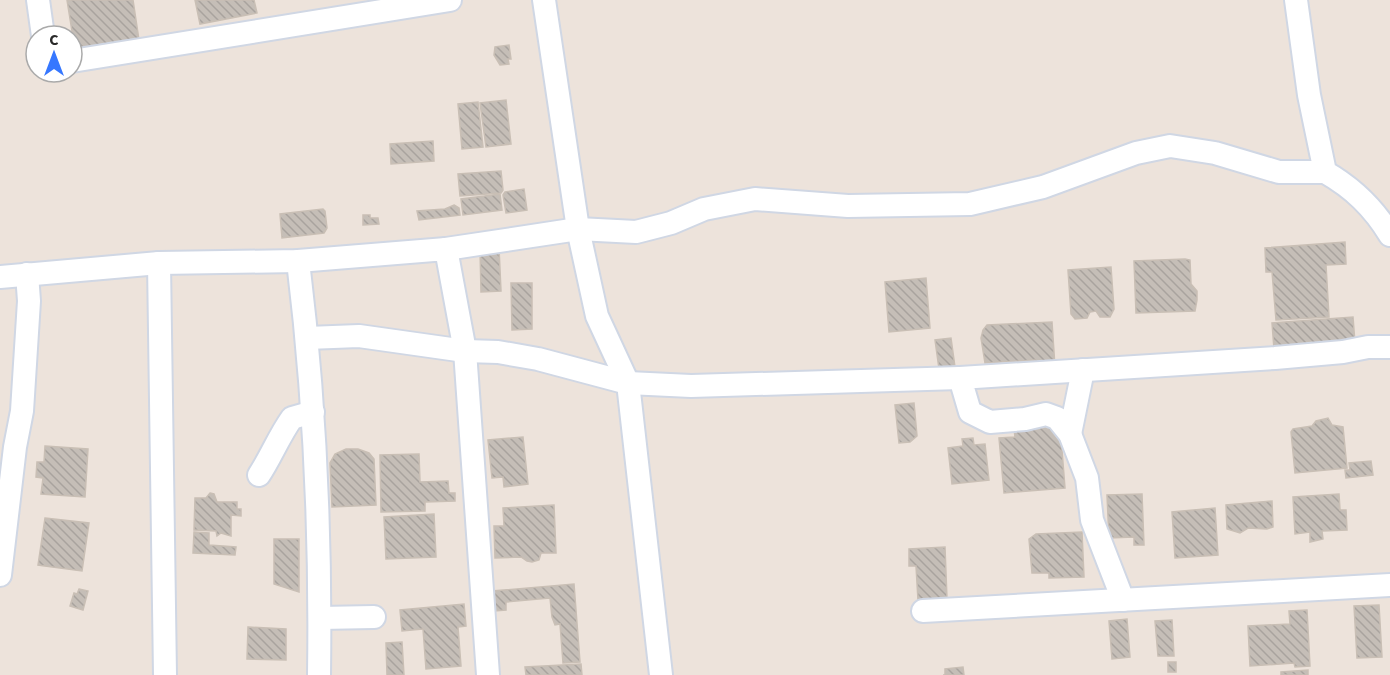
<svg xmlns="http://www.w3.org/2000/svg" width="1390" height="675" font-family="'Source Sans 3',sans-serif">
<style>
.building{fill:url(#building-back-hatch);stroke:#c9bfb5;stroke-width:1.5}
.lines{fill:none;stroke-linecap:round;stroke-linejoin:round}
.minor-casing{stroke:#d0d7e4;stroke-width:26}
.minor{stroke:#fff;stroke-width:22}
</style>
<defs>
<pattern id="building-back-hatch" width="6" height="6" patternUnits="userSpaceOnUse" patternTransform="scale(1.5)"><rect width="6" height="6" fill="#c5beb7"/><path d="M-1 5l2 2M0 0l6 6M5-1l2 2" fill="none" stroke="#a9a39e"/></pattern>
</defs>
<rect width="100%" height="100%" fill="#ede3db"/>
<!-- building -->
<g class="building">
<polygon points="67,0 133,0 139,40 75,50"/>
<polygon points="195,0 254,0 257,13 200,24"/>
<polygon points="509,45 511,59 508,59 509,64 500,65 494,55 495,47"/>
<polygon points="506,100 511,144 486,147 480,103"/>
<polygon points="478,102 483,147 462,149 458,104"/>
<polygon points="433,141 434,161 391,164 390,144"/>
<polygon points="501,171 503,190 501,193 460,196 458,174"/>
<polygon points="524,189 527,210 506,213 503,195 505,192"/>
<polygon points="500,194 502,210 463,215 461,199"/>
<polygon points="454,205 459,208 460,215 419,220 417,211 445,209"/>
<polygon points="323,209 325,211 327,228 324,233 282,238 280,214"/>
<polygon points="363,215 370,215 370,218 378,218 379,224 363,225"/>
<polygon points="1345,242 1346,264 1326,265 1329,317 1276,320 1272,272 1266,272 1265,248"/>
<polygon points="499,248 501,291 481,292 480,249"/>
<polygon points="1185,259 1190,260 1191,284 1197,291 1197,300 1195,311 1136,313 1134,261"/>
<polygon points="1111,267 1114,309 1110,317 1100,317 1096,311 1090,312 1087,318 1075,319 1071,314 1068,270"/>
<polygon points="926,278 930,328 889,332 885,282"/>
<polygon points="511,283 532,283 532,329 512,330"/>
<polygon points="1353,317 1355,343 1274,349 1272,323"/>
<polygon points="1052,322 1055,367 1035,369 1035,360 985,363 981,338 983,330 987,325"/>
<polygon points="951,338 955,367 947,371 939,369 935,340"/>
<polygon points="914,403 917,436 910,442 899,443 895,405"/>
<polygon points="1328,418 1332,425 1343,427 1347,468 1295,473 1291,432 1293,429 1312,426 1316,421"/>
<polygon points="1060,425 1065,488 1004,493 999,438 1015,437 1014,429"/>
<polygon points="523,437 528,484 504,487 503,477 492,478 488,440"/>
<polygon points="973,438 974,445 985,444 989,480 952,484 948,448 963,446 962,439"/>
<polygon points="45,446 88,449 85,497 41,494 43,478 36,477 37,462 44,462"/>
<polygon points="346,449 358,449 369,453 374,459 376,505 332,507 330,463 335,454"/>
<polygon points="419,454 420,482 448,481 449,493 455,493 455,501 425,502 425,511 381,512 380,455"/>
<polygon points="1371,461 1373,475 1346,478 1345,470 1350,470 1349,463"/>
<polygon points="210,493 214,494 217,502 237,502 237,509 241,509 241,516 231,515 231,536 221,533 217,536 216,531 194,530 195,498 206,498"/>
<polygon points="1142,494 1144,545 1134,545 1134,537 1109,538 1107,495"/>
<polygon points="1339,494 1340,510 1346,510 1347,530 1322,531 1323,539 1310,542 1310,532 1295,534 1293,497"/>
<polygon points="1272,501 1273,527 1267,529 1248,528 1240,533 1227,529 1226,505"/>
<polygon points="554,505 556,553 541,553 539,560 532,562 527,561 521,557 495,558 494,526 504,526 503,508"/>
<polygon points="1215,508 1218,555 1175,558 1172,512"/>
<polygon points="434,514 436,557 386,559 384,517"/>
<polygon points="45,518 89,523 82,571 38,565"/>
<polygon points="194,532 209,533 209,545 236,547 235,555 193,553"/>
<polygon points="1082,532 1084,577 1049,578 1049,573 1032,573 1029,539 1036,534"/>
<polygon points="274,539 299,539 299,592 274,584"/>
<polygon points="945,547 947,599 918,600 916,566 909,566 909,549"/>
<polygon points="574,584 580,662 563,663 560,624 555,625 552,617 550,598 506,602 506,610 494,611 492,591"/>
<polygon points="79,589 88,591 83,610 70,606 74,593 77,594"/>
<polygon points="464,604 466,626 458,627 461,666 426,669 423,629 402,631 400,610"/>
<polygon points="1379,605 1382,657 1357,658 1354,606"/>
<polygon points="1307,610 1310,666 1295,667 1294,663 1250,666 1248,626 1290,624 1289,611"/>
<polygon points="1127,619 1130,657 1112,659 1109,621"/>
<polygon points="1172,620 1174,656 1158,656 1155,621"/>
<polygon points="248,627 286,629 286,660 247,659"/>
<polygon points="402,642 404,675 387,675 386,643"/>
<rect x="1168" y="662" width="8" height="10"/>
<polygon points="581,664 582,675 526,675 525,667"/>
<polygon points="963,667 964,675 943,675 945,675 945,669"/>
<polygon points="1308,670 1308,675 1281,675 1281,672"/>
</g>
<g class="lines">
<defs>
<g id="minor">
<polyline points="38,0 43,36"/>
<polyline points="544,0 578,229 597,316 628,383 661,675"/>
<path d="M1296,0L1309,95L1325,172C1353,188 1373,207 1390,235"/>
<polyline points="72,61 450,0"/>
<polyline points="446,249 578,229 636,232 671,223 704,209 755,199 848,206 970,204 1043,187 1136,153 1170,146 1215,153 1279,172 1325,172"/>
<path d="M298,261C315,399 321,536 319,675"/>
<polyline points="159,263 165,675"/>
<polyline points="0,277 159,263 298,261 446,249 465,351 488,675"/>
<polyline points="307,338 359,336 465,351 498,352 538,359 628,383 691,386 960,378"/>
<polyline points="1070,434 1083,370"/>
<path d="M259,475C271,457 279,436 292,418L313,412"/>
<polyline points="0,575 15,447 22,411 29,301 27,274"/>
<polyline points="1123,600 1092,520 1087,478 1070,434 1057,418 1046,414 1025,419 990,422 970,412 960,378 1275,358 1343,352 1368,347 1390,347"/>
<polyline points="923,611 1390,585"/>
<polyline points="320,618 374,617"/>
</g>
</defs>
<!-- minor casing -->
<use href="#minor" class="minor-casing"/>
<!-- minor -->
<use href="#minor" class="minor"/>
</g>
<!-- north arrow -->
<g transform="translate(54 54)"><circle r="28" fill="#ffffff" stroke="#aaaaaa" stroke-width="1.5"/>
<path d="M0-4.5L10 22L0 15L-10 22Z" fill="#3677ff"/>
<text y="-9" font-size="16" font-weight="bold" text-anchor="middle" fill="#2a2a2a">С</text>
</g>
</svg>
